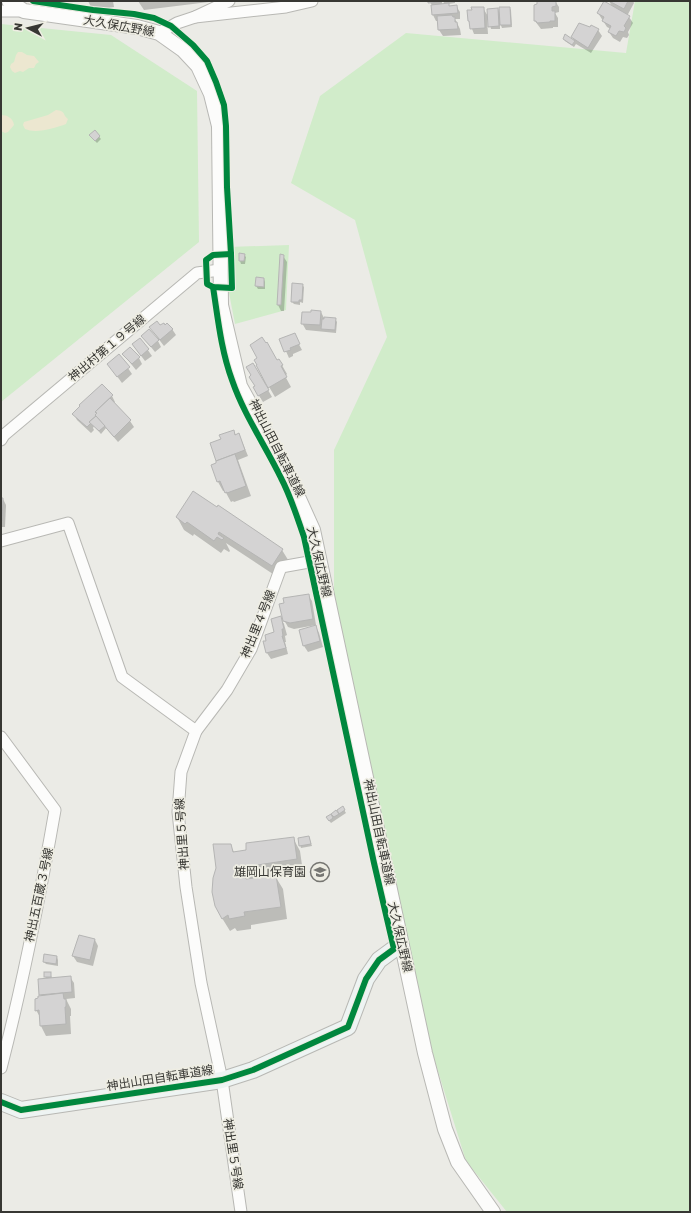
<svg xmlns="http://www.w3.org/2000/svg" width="691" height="1213" font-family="Rubik,'Noto Sans JP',sans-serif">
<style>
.green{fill:#d1ecca}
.sand{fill:#ece7d0}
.shadow{fill:#0003}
.building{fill:#d4d3d3;stroke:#b5b5b4}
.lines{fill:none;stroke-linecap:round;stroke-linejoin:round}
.minor-casing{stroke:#b8b8b4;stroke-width:13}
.tertiary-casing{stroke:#b8b8b4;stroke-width:16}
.secondary-casing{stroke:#b8b8b4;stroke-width:18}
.minor{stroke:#fcfcfb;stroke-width:11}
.tertiary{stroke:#fcfcfb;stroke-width:14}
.secondary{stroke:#eef4f3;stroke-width:16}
.cycleway-casing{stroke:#eeede3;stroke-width:8}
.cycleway{stroke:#00873e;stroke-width:6}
.labels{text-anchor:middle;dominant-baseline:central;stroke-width:3.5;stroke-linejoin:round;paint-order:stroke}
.street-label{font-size:12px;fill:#373733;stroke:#eeede3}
.poi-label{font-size:12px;fill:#373733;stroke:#eeede3;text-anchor:end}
</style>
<rect width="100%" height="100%" fill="#ebebe6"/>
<!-- green -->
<g class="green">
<polygon points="635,1 690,1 690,1212 507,1212 466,1161 432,1052 334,595 334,450 387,337 355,220 291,183 320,96 406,33 626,53"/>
<polygon points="1,24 111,35 197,91 199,242 1,402"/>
<polygon points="289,245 286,310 235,324 229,293 229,247"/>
</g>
<!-- sand -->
<g class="sand">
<polygon points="18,52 22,52 27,55 34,56 39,62 36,64 34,68 29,68 23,72 20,71 15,73 12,71 10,67 11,64 14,62 16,55"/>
<path d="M56,110C66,111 62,114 68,119L66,124C55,128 36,134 25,129L23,125L24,122L48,115Z"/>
<path d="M1,115C7,115 13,118 14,125L8,132L5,133L1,131Z"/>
</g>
<!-- shadow -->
<g class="shadow">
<polygon points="88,1 113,1 114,7 93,11"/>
<polygon points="138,1 217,1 144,10"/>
<polygon points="429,1 442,1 442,5 445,5 443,1 455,1 455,3 448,4 450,7 456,6 460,12 460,19 455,19 460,29 461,35 443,36 439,30 439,21 436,21 433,15 432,5"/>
<polygon points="555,1 559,7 559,12 555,13 558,18 558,27 553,27 553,28 541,29 535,21"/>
<polygon points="609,1 633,1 634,3 627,16 629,17 633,23 628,32 629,35 627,38 623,37 620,42 613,38 609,32 611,29 607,27 598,13 613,8"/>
<polygon points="483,8 489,18 498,9 500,14 509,8 511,10 512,27 502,28 500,23 500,29 491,29 489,20 487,20 488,34 474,34 469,21"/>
<polygon points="598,30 602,36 591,53 576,44 574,47 565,41 564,39 574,41 572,37"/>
<polygon points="95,132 101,139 97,143 92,138"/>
<polygon points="244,255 246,257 245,264 241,264 240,261"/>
<polygon points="283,256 287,262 284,311 281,311 278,305"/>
<polygon points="264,279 265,282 265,289 258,289 256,286"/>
<polygon points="302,285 304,287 303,303 300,302 300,305 294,304 292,302"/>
<polygon points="321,312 324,318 335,319 337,322 336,333 306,330 302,323"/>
<polygon points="160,326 172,329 176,335 164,346 154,333"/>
<polygon points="142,336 158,341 161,347 155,352"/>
<polygon points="140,339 152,356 145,361 133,345"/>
<polygon points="296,339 302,350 293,354 293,356 289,358 281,340"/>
<polygon points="123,354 139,358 142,364 136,370"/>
<polygon points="119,355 132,374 122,383 108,364"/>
<polygon points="279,360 287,374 285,376 291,387 275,397 257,366"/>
<polygon points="253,364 272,397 263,402 254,388 256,387 252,375"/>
<polygon points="112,396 115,402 114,403 130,421 134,427 118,442 106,428 101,434 94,426 93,428 94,430 91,433 77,420 74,414"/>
<polygon points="233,431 236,435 239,434 248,456 238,460 251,496 234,502 233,501 231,502 225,491 223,491 218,482 212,465 218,463 211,444 222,440"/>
<polygon points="1,499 3,499 6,505 5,527 1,527"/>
<polygon points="218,506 282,550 290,563 279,578 226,543 230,551 229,552 224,549 221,553 194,534 193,536 184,530 177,517 217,508"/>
<polygon points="308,595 312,601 316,625 294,629 288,627 284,620"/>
<polygon points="280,617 284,624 287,635 285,636 286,642 285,642 288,654 271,659 267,653 264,642 267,641 276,633"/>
<polygon points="316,627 319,633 323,647 308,652 304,646"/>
<polygon points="343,808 346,813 331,823 327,818"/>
<polygon points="309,837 312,846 301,848 300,845"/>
<polygon points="293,838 300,851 303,872 275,876 283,889 287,919 251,925 251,929 237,931 235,928 230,931 222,918 230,845 234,852 247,851"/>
<polygon points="95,940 98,946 93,966 77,962 73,956"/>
<polygon points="57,957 58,960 58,966 46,964 44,962"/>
<polygon points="50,973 52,978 70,977 74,983 75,998 66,999 71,1009 71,1016 70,1016 71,1034 46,1036 41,1026 40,1017 36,1010 41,996 39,979 47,979 45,977"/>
</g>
<!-- building -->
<g class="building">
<polygon points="428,1 441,1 441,2 428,3"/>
<polygon points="537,1 556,1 556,6 552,7 552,11 555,11 555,21 550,21 550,22 537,23 536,21 534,21 534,5 537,4"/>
<polygon points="604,1 630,16 624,26 626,28 624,32 619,31 616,36 608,32 611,26 602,21 604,17 597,13"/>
<polygon points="609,1 628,1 624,9"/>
<polygon points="449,3 449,6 457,5 458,13 432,15 431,5"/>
<polygon points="471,7 484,7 485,28 470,29 469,21 468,21 467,10 472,10"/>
<polygon points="499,7 510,7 511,25 500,25"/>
<polygon points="498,8 499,26 488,27 487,9"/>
<polygon points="452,15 453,17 455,17 455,22 457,22 458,29 438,30 437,16"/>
<polygon points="579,23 590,27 591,25 599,29 588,48 571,37"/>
<polygon points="565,34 575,41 572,45 563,39"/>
<polygon points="95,130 100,136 95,141 89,135"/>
<polygon points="239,253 245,254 244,261 239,261"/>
<polygon points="280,254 284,255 281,305 277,305"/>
<polygon points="256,277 264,278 264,287 255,286"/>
<polygon points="292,283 303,284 302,300 299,300 299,302 291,302"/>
<polygon points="311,310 321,311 320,325 301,324 302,312 311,312"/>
<polygon points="324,317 336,318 335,330 321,329 322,319 324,319"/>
<polygon points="157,321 160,325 164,323 165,325 167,323 173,329 160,340 149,327"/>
<polygon points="149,329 159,340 151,347 141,336"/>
<polygon points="295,333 300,344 290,348 291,350 284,352 279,339"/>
<polygon points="262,337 266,343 267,342 277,360 279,359 283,365 281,366 287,377 268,388 256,365 257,365 254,360 257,358 250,345"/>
<polygon points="140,338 149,349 141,356 132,344"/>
<polygon points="130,347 140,357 132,364 122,354"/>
<polygon points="119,354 130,367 117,377 107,364"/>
<polygon points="253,363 269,390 258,396 253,387 255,386 249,377 251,375 246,367"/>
<polygon points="102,384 113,395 95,412 97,413 96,416 89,422 91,423 87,427 72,414 80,406 79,405"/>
<polygon points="110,398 131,420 114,437 95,415 97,413 95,412"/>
<polygon points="96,416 105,426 99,431 89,422"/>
<polygon points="234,430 235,435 239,433 245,450 216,461 210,443 221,439 219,435"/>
<polygon points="235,454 246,486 227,493 227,492 225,493 220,481 217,482 211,465 216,463 216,461"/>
<polygon points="193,491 217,507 218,505 283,549 272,566 219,532 218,534 224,538 222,540 217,537 214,541 187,522 185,524 176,517"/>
<polygon points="1,498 3,498 2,521 1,521"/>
<polygon points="309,594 313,619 290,623 283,621 279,604 284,603 283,598"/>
<polygon points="281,616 284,629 282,629 283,636 282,636 286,648 266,653 263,641 266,641 265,635 274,632 271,619"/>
<polygon points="316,625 320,641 303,646 299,630"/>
<polygon points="343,806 345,810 339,814 337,810"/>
<polygon points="336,810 339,814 334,817 331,814"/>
<polygon points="331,814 333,818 329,821 326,817"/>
<polygon points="309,836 311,844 299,846 298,838"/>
<polygon points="294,837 297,859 244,867 246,879 276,875 281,907 244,912 245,916 229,919 228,915 222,919 215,906 212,892 213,878 216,868 213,844 231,844 233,852 246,850 246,843"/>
<polygon points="79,935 95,939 90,960 72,956"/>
<polygon points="44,954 57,956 56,964 43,962"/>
<rect x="44" y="972" width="7" height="5"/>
<polygon points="71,976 72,992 39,995 38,979"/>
<polygon points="63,993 64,999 66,999 66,1007 65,1007 66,1024 40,1026 39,1010 35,1011 35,999 38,998 38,996"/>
</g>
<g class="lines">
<defs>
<g id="minor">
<polyline points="1,11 24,11"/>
<polyline points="195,17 286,7 312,1"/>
<polyline points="159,33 177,23 195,17 229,1"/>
<polyline points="1,440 4,435 197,273 220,270"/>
<polyline points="1,541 68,523 122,677 196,731 181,772 178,812 186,887 201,983 222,1080 241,1212"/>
<polyline points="196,731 227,690 251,649 281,567 320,560"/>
<path d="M1,737L55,810C40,896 23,983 1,1068"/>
</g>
<polyline id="tertiary" points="9,1 24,11 137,27 159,33 183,50 198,66 211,94 219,126 221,305 240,386 285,468 313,530 425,1053 445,1129 458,1162 493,1212"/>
<polyline id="secondary" points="1,1102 21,1110 222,1080 253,1070 348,1027 366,979 379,960 394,949"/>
</defs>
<!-- minor casing -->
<use href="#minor" class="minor-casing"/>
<!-- tertiary casing -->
<use href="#tertiary" class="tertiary-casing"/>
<!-- secondary casing -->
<use href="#secondary" class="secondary-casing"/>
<!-- minor -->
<use href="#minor" class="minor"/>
<!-- tertiary -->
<use href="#tertiary" class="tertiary"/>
<!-- secondary -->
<use href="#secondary" class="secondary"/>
<defs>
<g id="cycleway">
<polyline points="33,1 93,10 134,14 154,18 171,26 193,45 207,61 216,82 224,105 226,126 227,187 231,254"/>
<polygon points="231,254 232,288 213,287 207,284 206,260 213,255"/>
<path d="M1,1102L21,1110L222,1080L253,1070L348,1027L366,979L379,960L394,949L374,863L304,537C297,517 291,497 281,478C265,445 244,415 232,380C221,350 218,319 213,287"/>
</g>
</defs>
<!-- cycleway casing -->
<use href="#cycleway" class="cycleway-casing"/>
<!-- cycleway -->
<use href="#cycleway" class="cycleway"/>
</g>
<!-- icons -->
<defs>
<symbol id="school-ring" viewBox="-11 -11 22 22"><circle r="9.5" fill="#eeede3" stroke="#767672" stroke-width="1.5"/><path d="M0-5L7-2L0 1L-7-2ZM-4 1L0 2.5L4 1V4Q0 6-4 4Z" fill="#767672"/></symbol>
</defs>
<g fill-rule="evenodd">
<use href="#school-ring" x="309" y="861" width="22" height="22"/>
</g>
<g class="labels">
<!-- street labels -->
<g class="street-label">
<text transform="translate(119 26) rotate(10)">大久保広野線</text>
<text transform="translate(107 348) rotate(-40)">神出村第１９号線</text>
<text transform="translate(277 448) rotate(63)">神出山田自転車道線</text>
<text transform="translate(319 562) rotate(77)">大久保広野線</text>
<text transform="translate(258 624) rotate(-68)">神出里４号線</text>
<text transform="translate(379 832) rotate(78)">神出山田自転車道線</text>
<text transform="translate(182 834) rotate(-94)">神出里５号線</text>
<text transform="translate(39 895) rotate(-78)">神出五百蔵３号線</text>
<text transform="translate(400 937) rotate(77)">大久保広野線</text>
<text transform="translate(160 1078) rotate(-9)">神出山田自転車道線</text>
<text transform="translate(233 1154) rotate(81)">神出里５号線</text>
</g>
<!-- poi labels -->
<g class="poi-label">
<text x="306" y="872">雄岡山保育園</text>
</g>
</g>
<!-- border -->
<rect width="691" height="1213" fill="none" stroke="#373733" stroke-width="4"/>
<!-- north arrow -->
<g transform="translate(28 28) rotate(277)" stroke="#eeede3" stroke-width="3" paint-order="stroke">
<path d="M0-3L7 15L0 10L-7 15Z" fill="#373733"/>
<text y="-6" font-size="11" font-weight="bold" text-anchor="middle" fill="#373733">N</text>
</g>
</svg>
